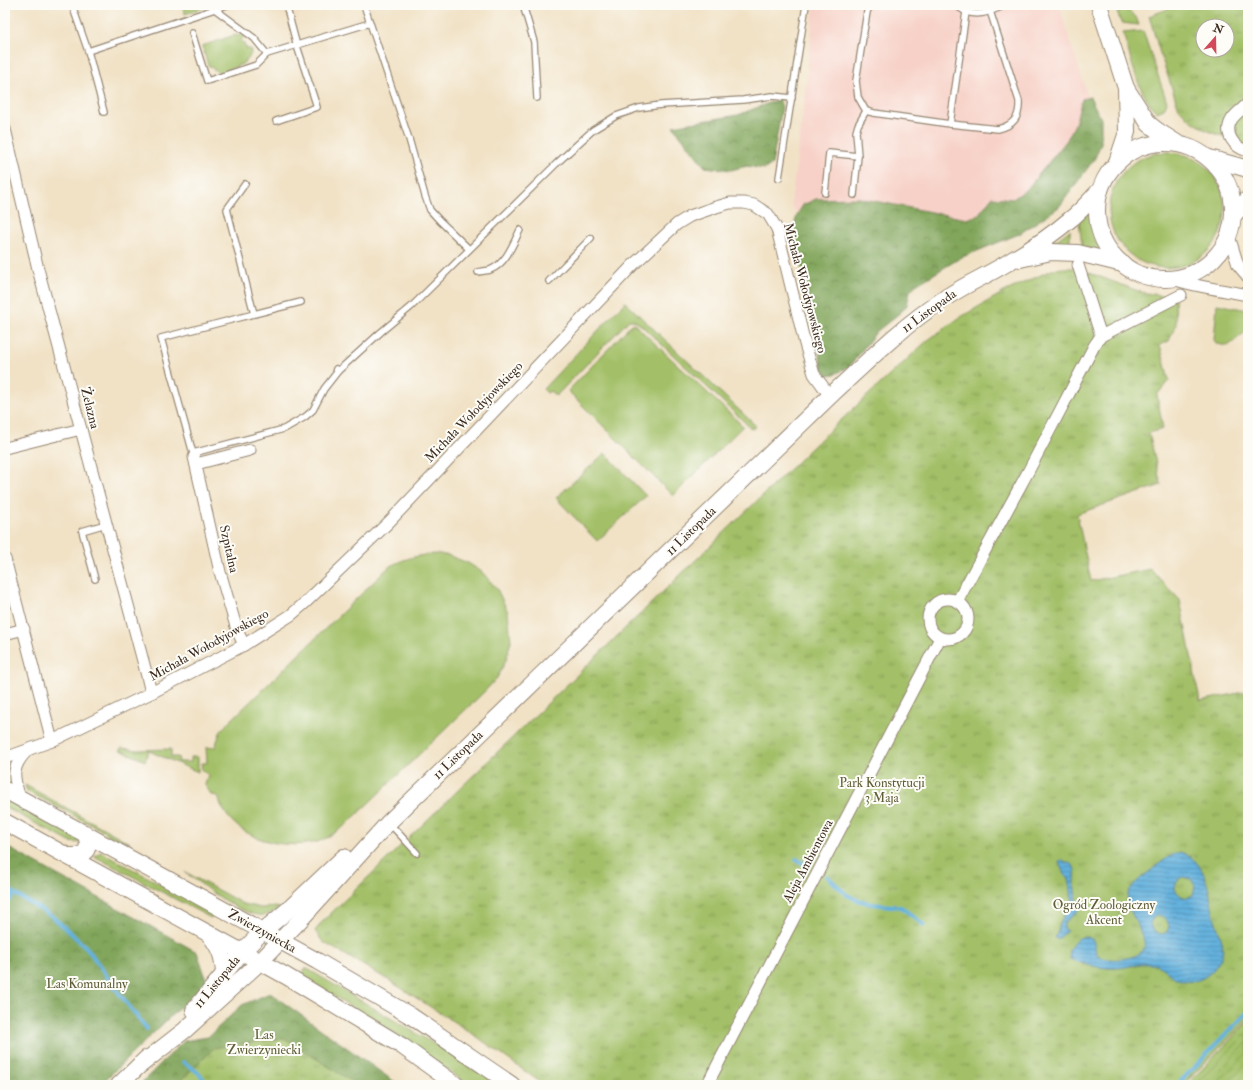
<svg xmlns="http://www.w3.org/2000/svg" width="1253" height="1090" font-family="'IM FELL Double Pica',serif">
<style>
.built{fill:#f7d1c7}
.grass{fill:#a3c067;stroke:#6f7542}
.forest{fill:url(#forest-crowns);stroke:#5e683d}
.park{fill:url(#park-tufts);stroke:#6f7542;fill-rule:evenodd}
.garden{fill:url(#garden-furrows);stroke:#6f7542}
.water{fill:url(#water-rules);stroke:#4f6e7e;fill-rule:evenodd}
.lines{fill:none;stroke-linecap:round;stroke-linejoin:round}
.stream{stroke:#63b1dd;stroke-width:4}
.lane-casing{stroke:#968672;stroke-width:8}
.street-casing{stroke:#968672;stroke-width:13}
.secondary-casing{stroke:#968672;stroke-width:18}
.lane{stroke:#fff;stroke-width:5.5}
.street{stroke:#fff;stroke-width:11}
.secondary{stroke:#fff;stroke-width:16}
.labels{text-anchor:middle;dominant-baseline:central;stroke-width:4;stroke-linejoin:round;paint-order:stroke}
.street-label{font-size:13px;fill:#3b2a1e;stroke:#fdfcf7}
.park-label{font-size:13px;fill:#5f5e38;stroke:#fdfcf7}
</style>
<defs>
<pattern id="forest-crowns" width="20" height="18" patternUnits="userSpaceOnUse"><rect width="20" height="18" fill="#82a65c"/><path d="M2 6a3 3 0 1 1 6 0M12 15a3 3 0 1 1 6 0" fill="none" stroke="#6c874b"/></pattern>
<pattern id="park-tufts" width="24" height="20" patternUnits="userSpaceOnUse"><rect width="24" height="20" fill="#a3c067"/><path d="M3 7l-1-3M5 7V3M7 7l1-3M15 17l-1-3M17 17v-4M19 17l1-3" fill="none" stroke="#869c54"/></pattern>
<pattern id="garden-furrows" width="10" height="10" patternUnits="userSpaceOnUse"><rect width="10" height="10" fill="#a3c067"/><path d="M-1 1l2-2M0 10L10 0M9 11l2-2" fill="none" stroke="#869c54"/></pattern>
<pattern id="water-rules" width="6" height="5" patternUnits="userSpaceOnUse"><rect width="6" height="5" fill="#63b1dd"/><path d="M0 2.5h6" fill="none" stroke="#5390b3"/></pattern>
</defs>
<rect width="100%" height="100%" fill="#fdfcf7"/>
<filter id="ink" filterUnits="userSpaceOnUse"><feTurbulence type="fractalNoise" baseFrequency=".025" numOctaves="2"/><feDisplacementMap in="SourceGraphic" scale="8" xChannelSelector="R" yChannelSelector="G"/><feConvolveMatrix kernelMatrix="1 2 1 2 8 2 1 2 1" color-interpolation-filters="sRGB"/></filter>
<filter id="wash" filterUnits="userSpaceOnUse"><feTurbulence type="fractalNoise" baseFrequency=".012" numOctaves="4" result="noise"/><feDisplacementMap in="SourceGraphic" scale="16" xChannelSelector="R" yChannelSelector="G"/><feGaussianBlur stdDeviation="0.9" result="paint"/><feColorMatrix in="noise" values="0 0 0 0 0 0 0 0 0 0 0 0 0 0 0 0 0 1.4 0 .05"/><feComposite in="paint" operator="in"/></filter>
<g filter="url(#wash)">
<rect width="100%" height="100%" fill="#f1e2c6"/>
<!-- built -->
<polygon class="built" points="814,5 1059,5 1102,142 1091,155 981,249 802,220 792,207 791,203 805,97"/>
<!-- grass -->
<g class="grass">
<polygon points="1115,5 1122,5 1136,17 1139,25 1121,23"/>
<path d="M1143,31L1167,102L1164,109L1157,112C1139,98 1130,55 1123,33Z"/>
<path d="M241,34L244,37L241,40L247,49H251C252,65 231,68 219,73L208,65L202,46L235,35L238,36Z"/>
<circle cx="1167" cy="210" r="58"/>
<polygon points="1089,211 1093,233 1100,251 1082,247 1079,221"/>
<polygon points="1070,230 1070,246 1051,244"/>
<polygon points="625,302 756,426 752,429 641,325 633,320 629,320 556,396 550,391 547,393 543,389"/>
<polygon points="1217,304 1248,310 1248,330 1228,346 1217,344 1214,340"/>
<polygon points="633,323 743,426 673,496 568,391"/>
<polygon points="605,453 646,496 597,541 556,498"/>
<path d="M439,554L450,556L468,563L482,572L497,589L508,612L511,641L506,660L497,678L485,691L346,825C337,831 327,839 317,842C280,851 228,837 218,796L211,795L205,785L208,774L202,771L201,763H207L206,748L215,747L221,730L390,566C409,557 418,555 439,554Z"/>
<polygon points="121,748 137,750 171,749 171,757 178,757 179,762 191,762 191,757 198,757 198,772 149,751 145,761 120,750"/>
<polygon points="25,785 130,843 107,835 103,831 27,791"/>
<polygon points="5,799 79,840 80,843 70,842 5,807"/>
<polygon points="101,852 214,913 211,918 94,856"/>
<path d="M185,872L243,904L261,908L276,907L280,908C276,910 271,914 266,915C246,920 201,884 185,872Z"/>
<polygon points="306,968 483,1073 499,1085 469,1085 405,1040 301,976"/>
</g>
<!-- forest -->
<g class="forest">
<polygon points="1090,97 1101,119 1101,143 1095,158 1059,207 1019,234 960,258 916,285 910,291 907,305 902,311 876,332 850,366 835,374 827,375 822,367 805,278 791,234 798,213 803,205 816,199 859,198 967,219 978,215 992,197 1013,199 1027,189 1067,140 1075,124 1082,99"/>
<polygon points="779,99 782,107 772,164 765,169 747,166 731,170 705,167 673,126 738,115"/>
<polygon points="5,846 197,952 207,981 100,1085 5,1085"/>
<polygon points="270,993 399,1085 139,1085 184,1041 208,1037 242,1005"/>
</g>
<!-- park -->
<g class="park">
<polygon points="182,5 211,5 185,14"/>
<path d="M1178,5H1248V146L1206,130L1189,119L1179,109L1159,50L1149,16ZM1203,26H1227V50H1203Z"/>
<polygon points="1064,268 1076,268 1141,292 1175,298 1176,324 1169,341 1160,345 1169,380 1157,395 1163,429 1149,433 1161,485 1077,514 1091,581 1150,569 1180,600 1200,701 1248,691 1248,1019 1183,1085 544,1085 476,1036 390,981 323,942 315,931 323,921 826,434 928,340 959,318 1004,292 1054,269"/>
<polygon points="284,1038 357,1085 176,1085 214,1048"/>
</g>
<!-- garden -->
<polygon class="garden" points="1248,1021 1248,1085 1187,1085"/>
<!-- water -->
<g class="water">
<path d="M1180,852C1208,861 1208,891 1214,915C1219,938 1232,950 1212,971C1207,976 1201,980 1194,981C1171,984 1167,965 1151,964C1139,963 1129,967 1118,968C1102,969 1085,965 1070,959L1069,950C1075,940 1082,932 1093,940C1095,945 1095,954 1100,957C1107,962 1139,959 1143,950C1146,946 1144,940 1142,936C1130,903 1113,898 1149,872C1159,864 1168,856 1180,852ZM1184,877L1191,879L1195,886L1193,895C1186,900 1181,897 1175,890C1175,883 1177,879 1184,877ZM1155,915C1163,915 1168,919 1169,927L1166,933L1160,934L1152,929L1150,923Z"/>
<path d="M1062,860L1073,865C1077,873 1074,882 1075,891C1076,898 1079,903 1079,910L1064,923V929L1067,931L1057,940L1055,938L1064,914L1070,909L1073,905L1069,878L1064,875L1059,862Z"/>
</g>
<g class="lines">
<!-- stream -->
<g class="stream">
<polyline points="796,859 808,866"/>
<polyline points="827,876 847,895 857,900 872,904 901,907 924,925"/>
<polyline points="5,887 15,894"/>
<polyline points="5,905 15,894 53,917 87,948 115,988 147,1029"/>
<path d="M183,1062C192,1068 203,1074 206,1085"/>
<polyline points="1177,1085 1248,1012"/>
</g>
</g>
</g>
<g filter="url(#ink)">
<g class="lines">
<defs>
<g id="lane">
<polyline points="72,5 88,51 227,5"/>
<polyline points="364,5 409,139 425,196 430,210 440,221 469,249"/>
<polyline points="523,5 534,42 537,98"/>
<path d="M870,5L867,12L856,81L858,97L866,111L874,113L950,124L966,12C983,17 991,10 1007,5"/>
<polyline points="955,5 966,12"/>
<polyline points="216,10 254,38 267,54"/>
<polyline points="192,33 207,81 256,65 267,54 370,23"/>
<polyline points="88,51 104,112"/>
<polyline points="276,121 317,107 297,46 286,5"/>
<path d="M950,124L998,129C1014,125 1020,117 1019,101L990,11"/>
<polyline points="779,178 806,5"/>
<polyline points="825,193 829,153 858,156"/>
<polyline points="854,195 858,156 856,132 858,125 866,111"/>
<path d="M478,272C482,271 486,271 490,270C506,264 513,244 520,230"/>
<polyline points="549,281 591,238"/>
<polyline points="254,314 301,302"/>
<polyline points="336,369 338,371 381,332 411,307 556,164 593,130 616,116 639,108 661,105 743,100 772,96 792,98"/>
<polyline points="193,453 284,429 305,417 313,410 324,389 338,371"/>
<polyline points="194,457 161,338 254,314 227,209 245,184"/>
<polyline points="95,579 82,531 106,524"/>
<polyline points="390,824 417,853"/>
</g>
<g id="street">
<path d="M1248,103C1243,109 1236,113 1232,119C1223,133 1234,148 1248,151"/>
<polyline points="5,129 38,269 147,676 151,693"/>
<polyline points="1229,236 1238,265 1248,277"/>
<polyline points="1078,265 1101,336"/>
<path d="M1173,279C1197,287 1223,290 1248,295"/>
<polyline points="5,448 81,429"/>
<polyline points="194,457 220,572 237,630 244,645"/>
<polyline points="196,464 250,450"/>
<polyline points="5,559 52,741"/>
<circle cx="948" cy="619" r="20"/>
<polyline points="957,602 1029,470 1094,346 1101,336 1181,295"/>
<polyline points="5,634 24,629"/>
<polyline points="5,758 52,741 151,693 244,645 291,615 306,602 389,522 633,265 677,224 690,216 716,207 730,203 744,203 754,205 768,214 777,229 805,344 814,374 830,396"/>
<path d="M20,798C13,777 11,767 27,751"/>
<polyline points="707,1085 940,638"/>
</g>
<g id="secondary">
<polyline points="1099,5 1126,88 1149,124 1158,131 1177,143"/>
<circle cx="1165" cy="211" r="68"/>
<polyline points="1209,158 1248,169"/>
<polyline points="1117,162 1127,132 1126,88"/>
<polyline points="1233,216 1248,199"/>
<polyline points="1020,259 1051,252 1078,253 1123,264"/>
<polyline points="5,790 317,961 411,1016 512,1085"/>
<polyline points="5,822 286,976 402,1046 456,1085"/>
<path d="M67,856C85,857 92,850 85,833"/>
<path d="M209,934C220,948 223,956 224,973"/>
<polyline points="194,1010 242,952 263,931 288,910 344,857"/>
<path d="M139,1066L185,1030L260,962L301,919L388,823L830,396C866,363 900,328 941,301C963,285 989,275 1012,260C1033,248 1053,234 1072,218C1082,210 1091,199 1100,190"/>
<polyline points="119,1085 147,1058"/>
</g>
</defs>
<!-- lane casing -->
<use href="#lane" class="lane-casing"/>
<!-- street casing -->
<use href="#street" class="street-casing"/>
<!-- secondary casing -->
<use href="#secondary" class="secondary-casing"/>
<!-- lane -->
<use href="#lane" class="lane"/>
<!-- street -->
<use href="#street" class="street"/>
<!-- secondary -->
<use href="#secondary" class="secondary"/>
</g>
</g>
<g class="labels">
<!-- street labels -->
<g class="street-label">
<text transform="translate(805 288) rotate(75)">Michała Wołodyjowskiego</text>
<text transform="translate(929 311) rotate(-36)">11 Listopada</text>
<text transform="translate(90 408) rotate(76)">Żelazna</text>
<text transform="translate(474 412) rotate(-46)">Michała Wołodyjowskiego</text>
<text transform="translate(691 531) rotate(-44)">11 Listopada</text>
<text transform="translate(229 549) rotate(77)">Szpitalna</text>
<text transform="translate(209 645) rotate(-29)">Michała Wołodyjowskiego</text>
<text transform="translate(458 755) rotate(-44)">11 Listopada</text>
<text transform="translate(808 861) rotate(-62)">Aleja Ambientowa</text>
<text transform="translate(262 931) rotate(29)">Zwierzyniecka</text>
<text transform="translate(217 982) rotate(-50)">11 Listopada</text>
</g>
<!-- park labels -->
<g class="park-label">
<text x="882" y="783">Park Konstytucji<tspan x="882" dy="15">3 Maja</tspan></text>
<text x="1104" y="905">Ogród Zoologiczny<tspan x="1104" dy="15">Akcent</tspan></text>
<text x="87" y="984">Las Komunalny</text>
<text x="264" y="1035">Las<tspan x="264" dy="15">Zwierzyniecki</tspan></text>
</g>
</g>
<!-- margin -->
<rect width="1253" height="1090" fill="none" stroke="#fdfcf7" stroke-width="20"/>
<!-- north arrow -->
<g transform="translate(1215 38) rotate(20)"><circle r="19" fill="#fdfcf7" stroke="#afa8a0"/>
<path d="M0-3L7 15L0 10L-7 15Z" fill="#d1495b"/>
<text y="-6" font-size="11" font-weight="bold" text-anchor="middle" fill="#3b2a1e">N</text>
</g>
</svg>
